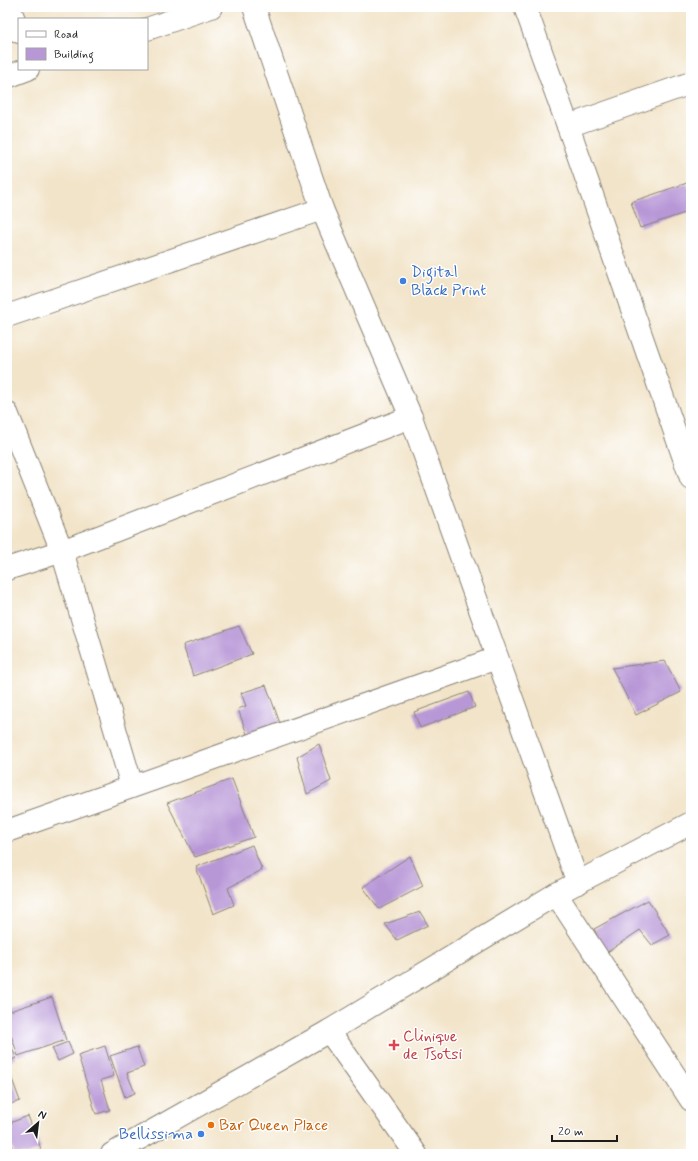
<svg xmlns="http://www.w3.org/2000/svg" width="698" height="1161" font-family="Mynerve,sans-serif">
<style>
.building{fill:#b897d7}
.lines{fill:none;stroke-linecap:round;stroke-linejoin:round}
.street-casing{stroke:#878072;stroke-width:24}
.street{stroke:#fff;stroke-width:22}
.shop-dot{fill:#3f7fe0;stroke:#fff;stroke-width:1.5}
.health-dot{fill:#e0444e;stroke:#fff;stroke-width:1.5}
.food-dot{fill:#e8710a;stroke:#fff;stroke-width:1.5}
.labels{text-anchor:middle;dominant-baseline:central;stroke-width:3;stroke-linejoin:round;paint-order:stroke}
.shop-label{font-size:16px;fill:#366cbe;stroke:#fff;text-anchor:start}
.health-label{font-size:16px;fill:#be3a42;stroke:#fff;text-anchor:start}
.food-label{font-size:16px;fill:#c56008;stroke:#fff;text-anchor:start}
</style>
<rect width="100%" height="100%" fill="#fff"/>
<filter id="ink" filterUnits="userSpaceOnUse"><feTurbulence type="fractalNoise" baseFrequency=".025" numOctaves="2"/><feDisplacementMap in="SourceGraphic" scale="8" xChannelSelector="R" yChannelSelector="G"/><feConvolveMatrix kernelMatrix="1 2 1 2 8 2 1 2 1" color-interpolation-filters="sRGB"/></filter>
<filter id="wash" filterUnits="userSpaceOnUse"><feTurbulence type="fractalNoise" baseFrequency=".012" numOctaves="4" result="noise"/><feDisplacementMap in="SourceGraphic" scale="16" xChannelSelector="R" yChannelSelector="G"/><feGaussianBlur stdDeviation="0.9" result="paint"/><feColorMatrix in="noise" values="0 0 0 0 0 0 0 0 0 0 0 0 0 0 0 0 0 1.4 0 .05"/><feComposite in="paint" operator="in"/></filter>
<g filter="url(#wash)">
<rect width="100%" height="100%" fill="#f2e4c9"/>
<g id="blocks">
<!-- building -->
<g class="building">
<polygon points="687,183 691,194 691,211 640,228 631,202"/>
<polygon points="239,626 252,654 193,676 183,645"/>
<polygon points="665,661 681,692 636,715 612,668"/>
<polygon points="266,685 281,726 248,737 238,709 246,706 241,693"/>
<polygon points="469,692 475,707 420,728 414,712"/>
<polygon points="319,744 331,781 307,794 297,757"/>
<polygon points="232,779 254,837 195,857 167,803"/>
<polygon points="252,845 262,870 228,888 234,905 213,914 196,867"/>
<polygon points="410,856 423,886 379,909 363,887"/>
<polygon points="648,900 670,935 652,945 640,930 606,953 594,929"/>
<polygon points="420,912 428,925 397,940 385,924"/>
<polygon points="52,997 66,1040 18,1056 7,1023 7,1012"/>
<polygon points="7,1035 16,1058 10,1061 7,1054"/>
<polygon points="68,1042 73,1054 58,1061 52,1048"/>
<polygon points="105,1046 114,1076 101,1080 110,1110 96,1114 78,1055"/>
<polygon points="137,1047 144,1067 127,1073 135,1093 125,1097 110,1056"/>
<polygon points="7,1068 8,1068 20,1101 7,1105"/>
<polygon points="28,1116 41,1149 28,1154 15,1154 7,1136 7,1124"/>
</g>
</g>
</g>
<g filter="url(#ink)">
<use href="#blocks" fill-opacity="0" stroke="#878072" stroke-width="1"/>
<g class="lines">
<defs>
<g id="street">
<polyline points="9,7 19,32"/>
<polyline points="254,7 322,209 411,417 578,883"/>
<polyline points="525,7 568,126 691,478"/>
<polyline points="147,29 211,7"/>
<polyline points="7,77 28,69"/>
<polyline points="568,126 691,83"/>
<polyline points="7,316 322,209"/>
<polyline points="7,413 62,551 132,786"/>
<polyline points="7,569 62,551 411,417"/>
<polyline points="7,831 497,658"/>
<polyline points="556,894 691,1100"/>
<polyline points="329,1031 416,1154"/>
<polyline points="112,1154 329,1031 556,894 691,823"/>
</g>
</defs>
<!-- street casing -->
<use href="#street" class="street-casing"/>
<!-- street -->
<use href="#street" class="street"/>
</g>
</g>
<!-- markers -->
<g class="shop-dot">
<circle cx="403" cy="281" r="4"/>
<circle cx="201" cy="1134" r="4"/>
</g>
<path class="health-dot" d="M392 1039h4v4h4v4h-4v4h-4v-4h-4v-4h4z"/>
<circle class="food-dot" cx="211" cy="1125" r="4"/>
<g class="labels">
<!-- shop labels -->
<g class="shop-label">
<text x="411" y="272">Digital<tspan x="411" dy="18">Black Print</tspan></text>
<text x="193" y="1134" text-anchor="end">Bellissima</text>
</g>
<!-- health labels -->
<g class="health-label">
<text x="403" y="1036">Clinique<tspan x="403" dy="18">de Tsotsi</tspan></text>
</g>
<!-- food labels -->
<g class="food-label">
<text x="219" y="1125">Bar Queen Place</text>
</g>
</g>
<!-- margin -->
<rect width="698" height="1161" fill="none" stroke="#fff" stroke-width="24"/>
<!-- legend -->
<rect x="18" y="18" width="130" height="52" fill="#ffffff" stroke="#a4a4a4"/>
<rect x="26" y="31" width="20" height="6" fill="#ffffff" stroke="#a4a4a4"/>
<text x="54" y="38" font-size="12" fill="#1c1c1c">Road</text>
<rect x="26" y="48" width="20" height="12" fill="#b897d7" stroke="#a4a4a4"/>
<text x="54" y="58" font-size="12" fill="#1c1c1c">Building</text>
<!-- north arrow -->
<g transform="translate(38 1123) rotate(28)" stroke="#ffffff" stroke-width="3" paint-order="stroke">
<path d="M0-3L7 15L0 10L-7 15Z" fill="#1c1c1c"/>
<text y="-6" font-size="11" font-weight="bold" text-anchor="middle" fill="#1c1c1c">N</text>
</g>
<!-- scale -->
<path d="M552 1135v6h65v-6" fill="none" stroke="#1c1c1c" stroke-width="2"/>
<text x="558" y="1135" font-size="12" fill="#1c1c1c" stroke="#ffffff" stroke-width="3" paint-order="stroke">20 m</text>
</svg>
